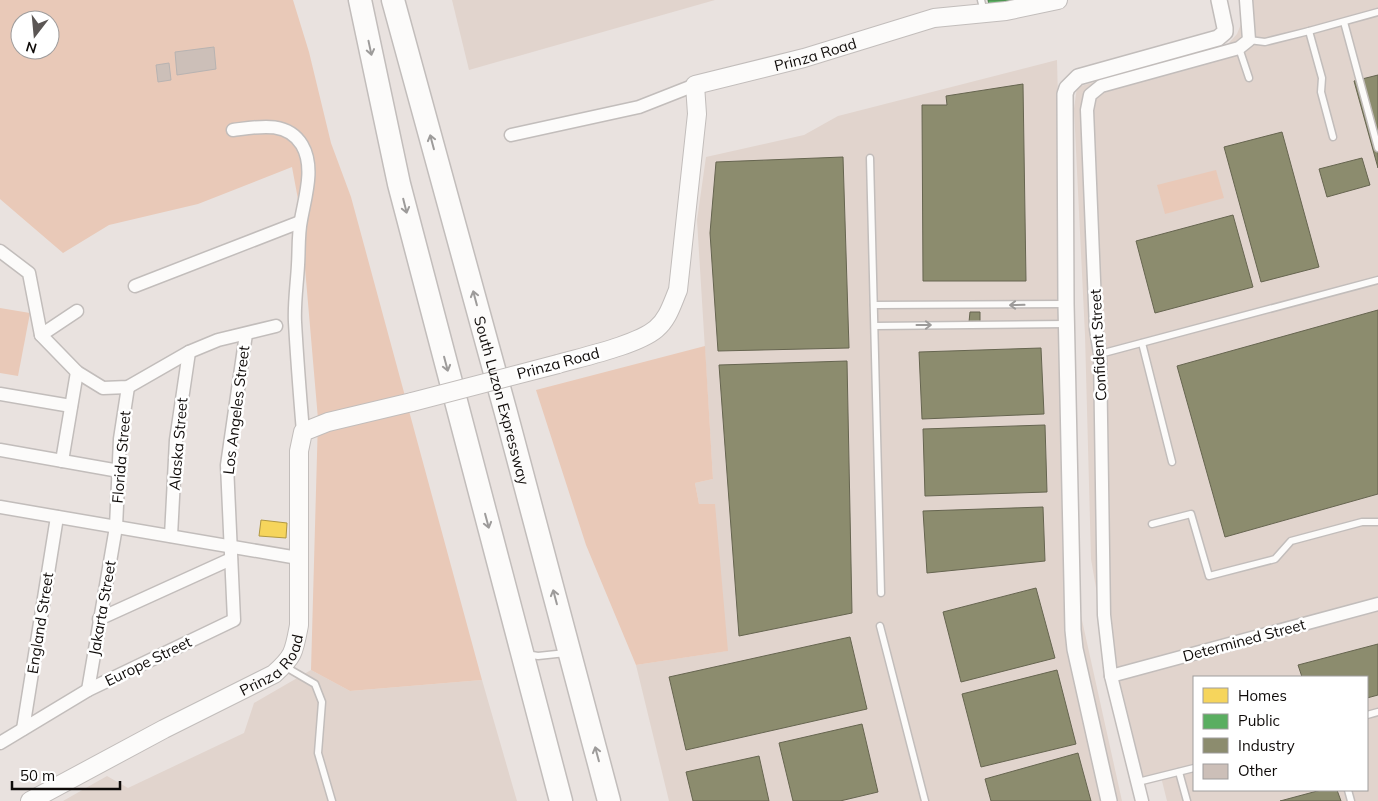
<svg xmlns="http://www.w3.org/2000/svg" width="1378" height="801" font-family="Mulish,sans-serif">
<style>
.built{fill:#e1d4cd;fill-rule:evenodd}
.green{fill:#e9c9b8;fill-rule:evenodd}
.homes{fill:#f6d55c;stroke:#b19843}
.public{fill:#5aae61;stroke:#447d47}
.industry{fill:#8c8c6e;stroke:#666550}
.building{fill:#ccbfb8;stroke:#b8b3b1}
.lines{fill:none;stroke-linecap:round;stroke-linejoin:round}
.service-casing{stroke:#c2bdbb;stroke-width:9}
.minor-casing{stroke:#c2bdbb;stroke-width:15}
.tertiary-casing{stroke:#c2bdbb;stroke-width:18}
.secondary-casing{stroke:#c2bdbb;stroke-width:20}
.motorway-casing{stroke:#c2bdbb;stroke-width:25}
.service{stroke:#fcfbfa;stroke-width:6}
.minor{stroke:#fcfbfa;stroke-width:12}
.tertiary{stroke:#fcfbfa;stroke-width:15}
.secondary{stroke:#fcfbfa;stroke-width:18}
.motorway{stroke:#fcfbfa;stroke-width:22}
.secondary-bridge-casing{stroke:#c2bdbb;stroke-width:20;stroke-linecap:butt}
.secondary-bridge{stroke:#fcfbfa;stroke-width:18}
.oneway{stroke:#9d9b9a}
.labels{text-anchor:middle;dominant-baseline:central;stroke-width:5;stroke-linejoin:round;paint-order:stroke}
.street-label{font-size:15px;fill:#0f0b09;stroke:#fff}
</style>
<rect width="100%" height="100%" fill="#e9e2df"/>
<!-- built -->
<g class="built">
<polygon points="452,0 715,0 469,70"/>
<path d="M1241,0H1378V801H1167L1161,777L1130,784L1091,559L1085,335L1074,109L1077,87L1203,53L1228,44L1237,34L1241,24ZM1194,677H1367V790H1194Z"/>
<polygon points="1057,60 1070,566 1122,801 669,801 636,665 727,651 714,504 699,504 695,483 713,479 697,220 706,157 804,135 838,116"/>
<polygon points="311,670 350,691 482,680 517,801 63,801 107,776 128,788 244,733 254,703"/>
</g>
<!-- green -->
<g class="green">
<path d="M0,0H293L309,52L331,143L351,197L482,680L350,691L311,670L318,419L300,210L292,167L198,204L109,225L63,253L0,199ZM20,20H50V50H20Z"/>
<polygon points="1216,170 1224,198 1165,214 1157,185"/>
<polygon points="0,308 30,313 18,376 0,373"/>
<polygon points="705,346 713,479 695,483 699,504 715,504 728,651 636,665 586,545 536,390"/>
</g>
<!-- homes -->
<polygon class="homes" points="261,520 287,523 286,538 259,536"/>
<!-- public -->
<polygon class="public" points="988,0 1023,0 989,5"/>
<!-- industry -->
<g class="industry">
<polygon points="1378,75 1378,168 1354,81"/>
<polygon points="1023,84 1026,281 923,281 922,105 947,105 946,96"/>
<polygon points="1282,132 1319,267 1261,282 1224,147"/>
<polygon points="843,157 849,348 718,351 710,233 716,162"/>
<polygon points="1362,158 1370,185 1327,197 1319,169"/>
<polygon points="1233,215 1253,287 1155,313 1136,241"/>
<polygon points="1378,310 1378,494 1225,537 1177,366"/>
<polygon points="970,312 980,312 980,322 969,322"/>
<polygon points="1041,348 1044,414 922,419 919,352"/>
<polygon points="847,361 852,613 739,636 719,365"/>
<polygon points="1045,425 1047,492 925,496 923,429"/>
<polygon points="1043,507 1045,561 927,573 923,511"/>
<polygon points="1036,588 1055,658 961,682 943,612"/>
<polygon points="850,637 867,709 686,750 669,677"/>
<polygon points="1378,644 1378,695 1367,698 1367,677 1302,677 1298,665"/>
<polygon points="1057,670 1076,744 981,767 962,694"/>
<polygon points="862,724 878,792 840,801 793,801 779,743"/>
<polygon points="1078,753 1091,801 991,801 985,779"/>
<polygon points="759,756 769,801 693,801 686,772"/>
<polygon points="1321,790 1337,790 1341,801 1280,801"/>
</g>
<!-- building -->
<g class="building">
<polygon points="214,47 216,69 177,75 175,52"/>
<polygon points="169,63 171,80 158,82 156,65"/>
</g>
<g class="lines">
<defs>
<g id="service">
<polyline points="981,0 984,12"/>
<polyline points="1344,22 1378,148"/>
<polyline points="1309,31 1322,78 1321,92 1333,137"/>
<polyline points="1249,40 1265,42 1309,31 1378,12"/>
<polyline points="1239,48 1249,78"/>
<polyline points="870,158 881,593"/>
<polyline points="874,305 1065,304"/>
<polyline points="875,326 1066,324"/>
<polyline points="1142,343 1172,462"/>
<polyline points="1100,354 1378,280"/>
<polyline points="1152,524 1191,514 1209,576 1275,559 1291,541 1362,522 1378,522"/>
<polyline points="880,626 925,801"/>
<polyline points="526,654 538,656 566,653"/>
<polyline points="284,666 315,684 322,702 318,753 332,801"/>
<polyline points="1367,715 1378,712"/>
<polyline points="1179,772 1187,801"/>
<polyline points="1138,782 1194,768"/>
<polyline points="1348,790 1351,801"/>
</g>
<g id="minor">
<path d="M233,130C257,127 287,120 302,145C315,167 305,197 301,220C298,234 299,251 298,265C297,284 294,304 295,322C297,359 300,396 303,432"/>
<polyline points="511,135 639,107 695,85"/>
<polyline points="0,251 29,273 41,335 77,372 103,388 128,387 189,352 218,340 276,326"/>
<polyline points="135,286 300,222"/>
<polyline points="41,335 77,311"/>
<polyline points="0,394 71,406"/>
<polyline points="0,450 119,471"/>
<polyline points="62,461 77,372"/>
<polyline points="0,507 298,558"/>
<polyline points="171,536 176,440 189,352"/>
<polyline points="99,619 231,559"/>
<polyline points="1111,676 1378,604"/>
<polyline points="88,690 116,527 120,439 128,387"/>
<polyline points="23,729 57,517"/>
<polyline points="0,743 88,690 234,620 227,465 246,334"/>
<polyline points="1142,801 1111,676 1104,615 1100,354 1096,329 1087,110 1090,95 1101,86 1239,48 1249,40 1246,0"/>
</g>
<polyline id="tertiary" points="1109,801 1075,649 1073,630 1066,304 1065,94 1067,88 1078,77 1218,38 1225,32 1225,28 1219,0"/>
<g id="secondary">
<path id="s1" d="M558,364C582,357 637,345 656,329C668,319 672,304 678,290L697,114L695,85L804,58L934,18L1006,11L1058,0"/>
<path id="s2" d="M30,801L164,729L274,674C294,656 294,652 299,625V451L303,432L328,422L412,402"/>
</g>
<g id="motorway">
<polyline points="360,0 399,184 561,801"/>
<path id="s3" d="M393,0L506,413L609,801"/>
</g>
</defs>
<!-- service casing -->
<use href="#service" class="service-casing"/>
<!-- minor casing -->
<use href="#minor" class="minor-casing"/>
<!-- tertiary casing -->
<use href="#tertiary" class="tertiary-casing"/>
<!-- secondary casing -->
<use href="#secondary" class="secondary-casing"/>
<!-- motorway casing -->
<use href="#motorway" class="motorway-casing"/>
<!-- service -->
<use href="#service" class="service"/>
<!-- minor -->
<use href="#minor" class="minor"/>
<!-- tertiary -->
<use href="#tertiary" class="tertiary"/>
<!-- secondary -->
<use href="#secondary" class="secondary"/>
<!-- motorway -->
<use href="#motorway" class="motorway"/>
<defs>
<polyline id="secondary-bridge" points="412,402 558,364"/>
</defs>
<!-- secondary-bridge casing -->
<use href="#secondary-bridge" class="secondary-bridge-casing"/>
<!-- secondary-bridge -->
<use href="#secondary-bridge" class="secondary-bridge"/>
</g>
<!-- one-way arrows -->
<defs><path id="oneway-shaft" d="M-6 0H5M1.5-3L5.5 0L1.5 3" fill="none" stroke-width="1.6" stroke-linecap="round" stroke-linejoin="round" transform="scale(1.25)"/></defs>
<g class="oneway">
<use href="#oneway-shaft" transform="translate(370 48) rotate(78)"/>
<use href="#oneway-shaft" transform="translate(432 142) rotate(-105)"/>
<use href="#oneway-shaft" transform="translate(405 206) rotate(76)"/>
<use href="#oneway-shaft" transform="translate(475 298) rotate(-105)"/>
<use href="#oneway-shaft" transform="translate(1017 305) rotate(179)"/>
<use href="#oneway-shaft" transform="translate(924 325)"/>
<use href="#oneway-shaft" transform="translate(446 364) rotate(75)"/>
<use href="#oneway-shaft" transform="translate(487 521) rotate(75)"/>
<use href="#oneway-shaft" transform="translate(555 597) rotate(-105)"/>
<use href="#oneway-shaft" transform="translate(597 754) rotate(-105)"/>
</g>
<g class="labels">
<!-- street labels -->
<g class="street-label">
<text stroke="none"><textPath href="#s1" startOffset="480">Prinza Road</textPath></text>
<text transform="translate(1098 345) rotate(-93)">Confident Street</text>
<text transform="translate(558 363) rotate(-15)">Prinza Road</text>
<text stroke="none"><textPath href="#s3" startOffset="415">South Luzon Expressway</textPath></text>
<text transform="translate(236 410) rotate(-83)">Los Angeles Street</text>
<text transform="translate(178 444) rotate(-85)">Alaska Street</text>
<text transform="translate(121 457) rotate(-85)">Florida Street</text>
<text transform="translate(102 608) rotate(-80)">Jakarta Street</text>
<text transform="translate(40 623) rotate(-81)">England Street</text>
<text transform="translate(1244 640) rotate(-15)">Determined Street</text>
<text transform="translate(148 661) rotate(-26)">Europe Street</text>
<text stroke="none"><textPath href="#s2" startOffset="280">Prinza Road</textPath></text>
</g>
</g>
<!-- legend -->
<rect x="1193" y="676" width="175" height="115" fill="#ffffff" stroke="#9f9d9d"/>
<rect x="1203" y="688" width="25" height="15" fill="#f6d55c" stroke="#9f9d9d"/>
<text x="1238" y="701" font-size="15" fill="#0f0b09">Homes</text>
<rect x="1203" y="714" width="25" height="15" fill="#5aae61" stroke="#9f9d9d"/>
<text x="1238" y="726" font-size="15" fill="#0f0b09">Public</text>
<rect x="1203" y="738" width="25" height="15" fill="#8c8c6e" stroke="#9f9d9d"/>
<text x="1238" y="751" font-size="15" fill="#0f0b09">Industry</text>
<rect x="1203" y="764" width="25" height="15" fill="#ccbfb8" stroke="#9f9d9d"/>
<text x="1238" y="776" font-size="15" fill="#0f0b09">Other</text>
<!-- north arrow -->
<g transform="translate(35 35) rotate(196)"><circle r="24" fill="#ffffff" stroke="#9f9d9d"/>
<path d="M0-4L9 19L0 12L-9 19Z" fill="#5b5654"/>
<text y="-8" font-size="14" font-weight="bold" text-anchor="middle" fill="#0f0b09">N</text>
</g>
<!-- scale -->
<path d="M12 781v8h108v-8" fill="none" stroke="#0f0b09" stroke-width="2.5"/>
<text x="20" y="781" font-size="15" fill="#0f0b09" stroke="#ffffff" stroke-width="4" paint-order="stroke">50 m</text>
</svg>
